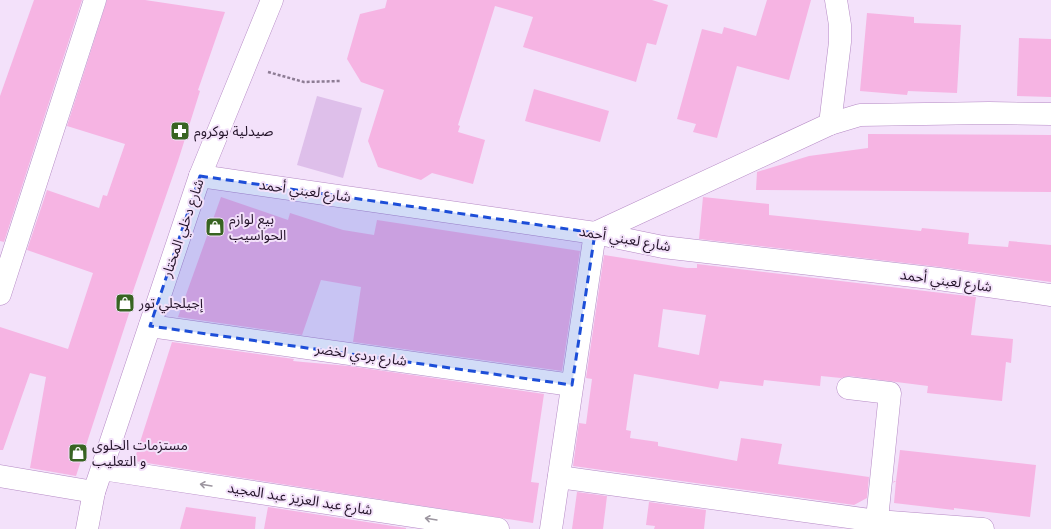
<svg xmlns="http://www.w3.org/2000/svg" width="1051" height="529" font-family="'Fira Sans','Noto Sans Arabic',sans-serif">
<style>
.green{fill:#debfea}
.building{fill:#f6b4e3;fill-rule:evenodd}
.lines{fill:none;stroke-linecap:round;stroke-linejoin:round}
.minor-casing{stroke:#b58ac5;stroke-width:23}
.secondary-casing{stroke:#b58ac5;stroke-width:23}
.path{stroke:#8d7c94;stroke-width:2.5;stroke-dasharray:3 2;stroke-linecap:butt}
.minor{stroke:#fff;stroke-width:22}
.secondary{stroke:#fff;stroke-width:22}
.oneway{stroke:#9c959f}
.marked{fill:#1d4ed8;fill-opacity:0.2;stroke:#1d4ed8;stroke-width:3;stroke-dasharray:8 5;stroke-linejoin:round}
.labels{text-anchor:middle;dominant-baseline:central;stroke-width:4;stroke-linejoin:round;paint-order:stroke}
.poi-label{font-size:14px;fill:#24142a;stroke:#f3e1fa;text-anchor:start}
.street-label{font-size:14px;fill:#24142a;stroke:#f3e1fa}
</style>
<rect width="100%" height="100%" fill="#f3e1fa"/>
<!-- green -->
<polygon class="green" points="317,96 362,108 343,178 297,165"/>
<!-- building -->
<g class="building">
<polygon points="34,0 82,0 4,242 0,241 0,96"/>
<polygon points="107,0 145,0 225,12 198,90 200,91 178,161 131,297 134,298 76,476 30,468 46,377 30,373 3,450 0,450 0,327 68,349 93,273 27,250 47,190 99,208 103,195 107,196 125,144 67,126"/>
<polygon points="387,0 652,0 668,5 656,45 647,43 636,82 523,47 533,17 495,6 458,125 460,126 458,132 485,140 473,184 432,173 421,180 378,167 368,141 384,90 361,82 347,59 360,14 385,8"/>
<polygon points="767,0 811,0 789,80 737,66 717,138 693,132 696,124 677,119 702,29 722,34 724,27 756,36"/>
<polygon points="867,13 914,17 914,23 961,25 957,93 908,91 907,95 860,91"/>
<polygon points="1019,38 1051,39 1051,97 1017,96"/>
<polygon points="534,89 609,111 600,142 525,121"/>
<polygon points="868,134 1051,135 1051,192 756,190 757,172 809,156 868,148"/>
<polygon points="221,197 288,220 290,213 343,230 374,235 377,220 580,251 562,371 353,342 361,287 321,280 302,335 178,317"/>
<polygon points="703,197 769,204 769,215 921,231 922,228 969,233 968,244 1008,247 1009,241 1051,245 1051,282 940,267 699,239"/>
<path d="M604,255L687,268H697V264L976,297L971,335L1013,339L1011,363L1006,362L1002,401L927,393L928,386L849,376L841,378L821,376L820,386L764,380L763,386L720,381L718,389L634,374L626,430L631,431L630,438L658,442V446L737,461L741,438L782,444L778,464L869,477L867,498L854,505L573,466L579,423L586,424L592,379L586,378ZM663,309L706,315L699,355L658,347Z"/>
<polygon points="172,342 294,359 293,361 303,362 349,366 544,394 531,482 539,483 533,523 134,461"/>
<polygon points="900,450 1036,465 1030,517 954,508 954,510 894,503 896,481 893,483 894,481 896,481"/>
<polygon points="577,492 607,496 603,529 572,529"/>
<polygon points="649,502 706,510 704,529 654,529 655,526 646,525"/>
<polygon points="186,507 256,517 255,529 180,529"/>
<polygon points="268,507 406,528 406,529 264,529"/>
</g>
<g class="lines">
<defs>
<g id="minor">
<polyline points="830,124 840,42 840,25 836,0"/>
<polyline points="200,176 595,233 663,247 939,279 1051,295"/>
<polyline points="0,294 95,0"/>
<polyline points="150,326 572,385"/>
<polyline points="848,388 890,393 876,529"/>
<polyline points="102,469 498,529"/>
<polyline points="0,476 94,492"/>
<polyline points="559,477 877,521 983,529"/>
<polyline points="551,529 595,233 830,124 860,115 989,113 1051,114"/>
</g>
<polyline id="secondary" points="87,529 94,492 200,176 272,0"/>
</defs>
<!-- minor casing -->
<use href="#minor" class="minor-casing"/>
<!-- secondary casing -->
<use href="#secondary" class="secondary-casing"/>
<!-- path -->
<polyline class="path" points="268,72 304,82 341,81"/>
<!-- minor -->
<use href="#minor" class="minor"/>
<!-- secondary -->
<use href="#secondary" class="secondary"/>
</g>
<!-- one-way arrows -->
<defs><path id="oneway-shaft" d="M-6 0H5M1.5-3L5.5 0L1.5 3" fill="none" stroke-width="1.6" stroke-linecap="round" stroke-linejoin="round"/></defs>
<g class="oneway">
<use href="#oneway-shaft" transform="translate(206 485) rotate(-171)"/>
<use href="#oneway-shaft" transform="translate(431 519) rotate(-171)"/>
</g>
<!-- marked area -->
<path class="marked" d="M200,176L595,233L572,385L150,326Z"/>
<!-- icons -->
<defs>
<symbol id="pharmacy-square" viewBox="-11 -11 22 22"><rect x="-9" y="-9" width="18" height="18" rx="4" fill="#386422" stroke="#f3e1fa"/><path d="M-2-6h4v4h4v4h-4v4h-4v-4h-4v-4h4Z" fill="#fff"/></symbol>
<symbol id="shop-square" viewBox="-11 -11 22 22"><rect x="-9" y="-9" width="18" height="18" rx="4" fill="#386422" stroke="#f3e1fa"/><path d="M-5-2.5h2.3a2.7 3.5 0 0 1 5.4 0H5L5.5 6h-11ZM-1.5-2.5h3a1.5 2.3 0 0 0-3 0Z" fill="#fff"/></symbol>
</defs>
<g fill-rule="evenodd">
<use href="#pharmacy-square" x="169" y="120" width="22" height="22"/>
<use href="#shop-square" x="204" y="216" width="22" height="22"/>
<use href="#shop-square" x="114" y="292" width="22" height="22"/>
<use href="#shop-square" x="67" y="442" width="22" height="22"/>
</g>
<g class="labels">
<!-- poi labels -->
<g class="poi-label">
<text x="194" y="131">صيدلية بوكروم</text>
<text x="229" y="219">بيع لوازم<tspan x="229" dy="16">الحواسيب</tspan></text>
<text x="139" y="303">إجيلجلي تور</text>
<text x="92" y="445">مستزمات الحلوى<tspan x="92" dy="16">و التعليب</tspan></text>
</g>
<!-- street labels -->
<g class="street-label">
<text transform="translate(305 191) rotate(8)">شارع لعبني أحمد</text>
<text transform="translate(183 228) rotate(-71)">شارع دخلي المختار</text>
<text transform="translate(625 239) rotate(10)">شارع لعبني أحمد</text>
<text transform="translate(946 281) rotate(8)">شارع لعبني أحمد</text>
<text transform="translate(361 355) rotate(8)">شارع بردي لخضر</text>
<text transform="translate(300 499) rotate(9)">شارع عبد العزيز عبد المجيد</text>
</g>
</g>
</svg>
